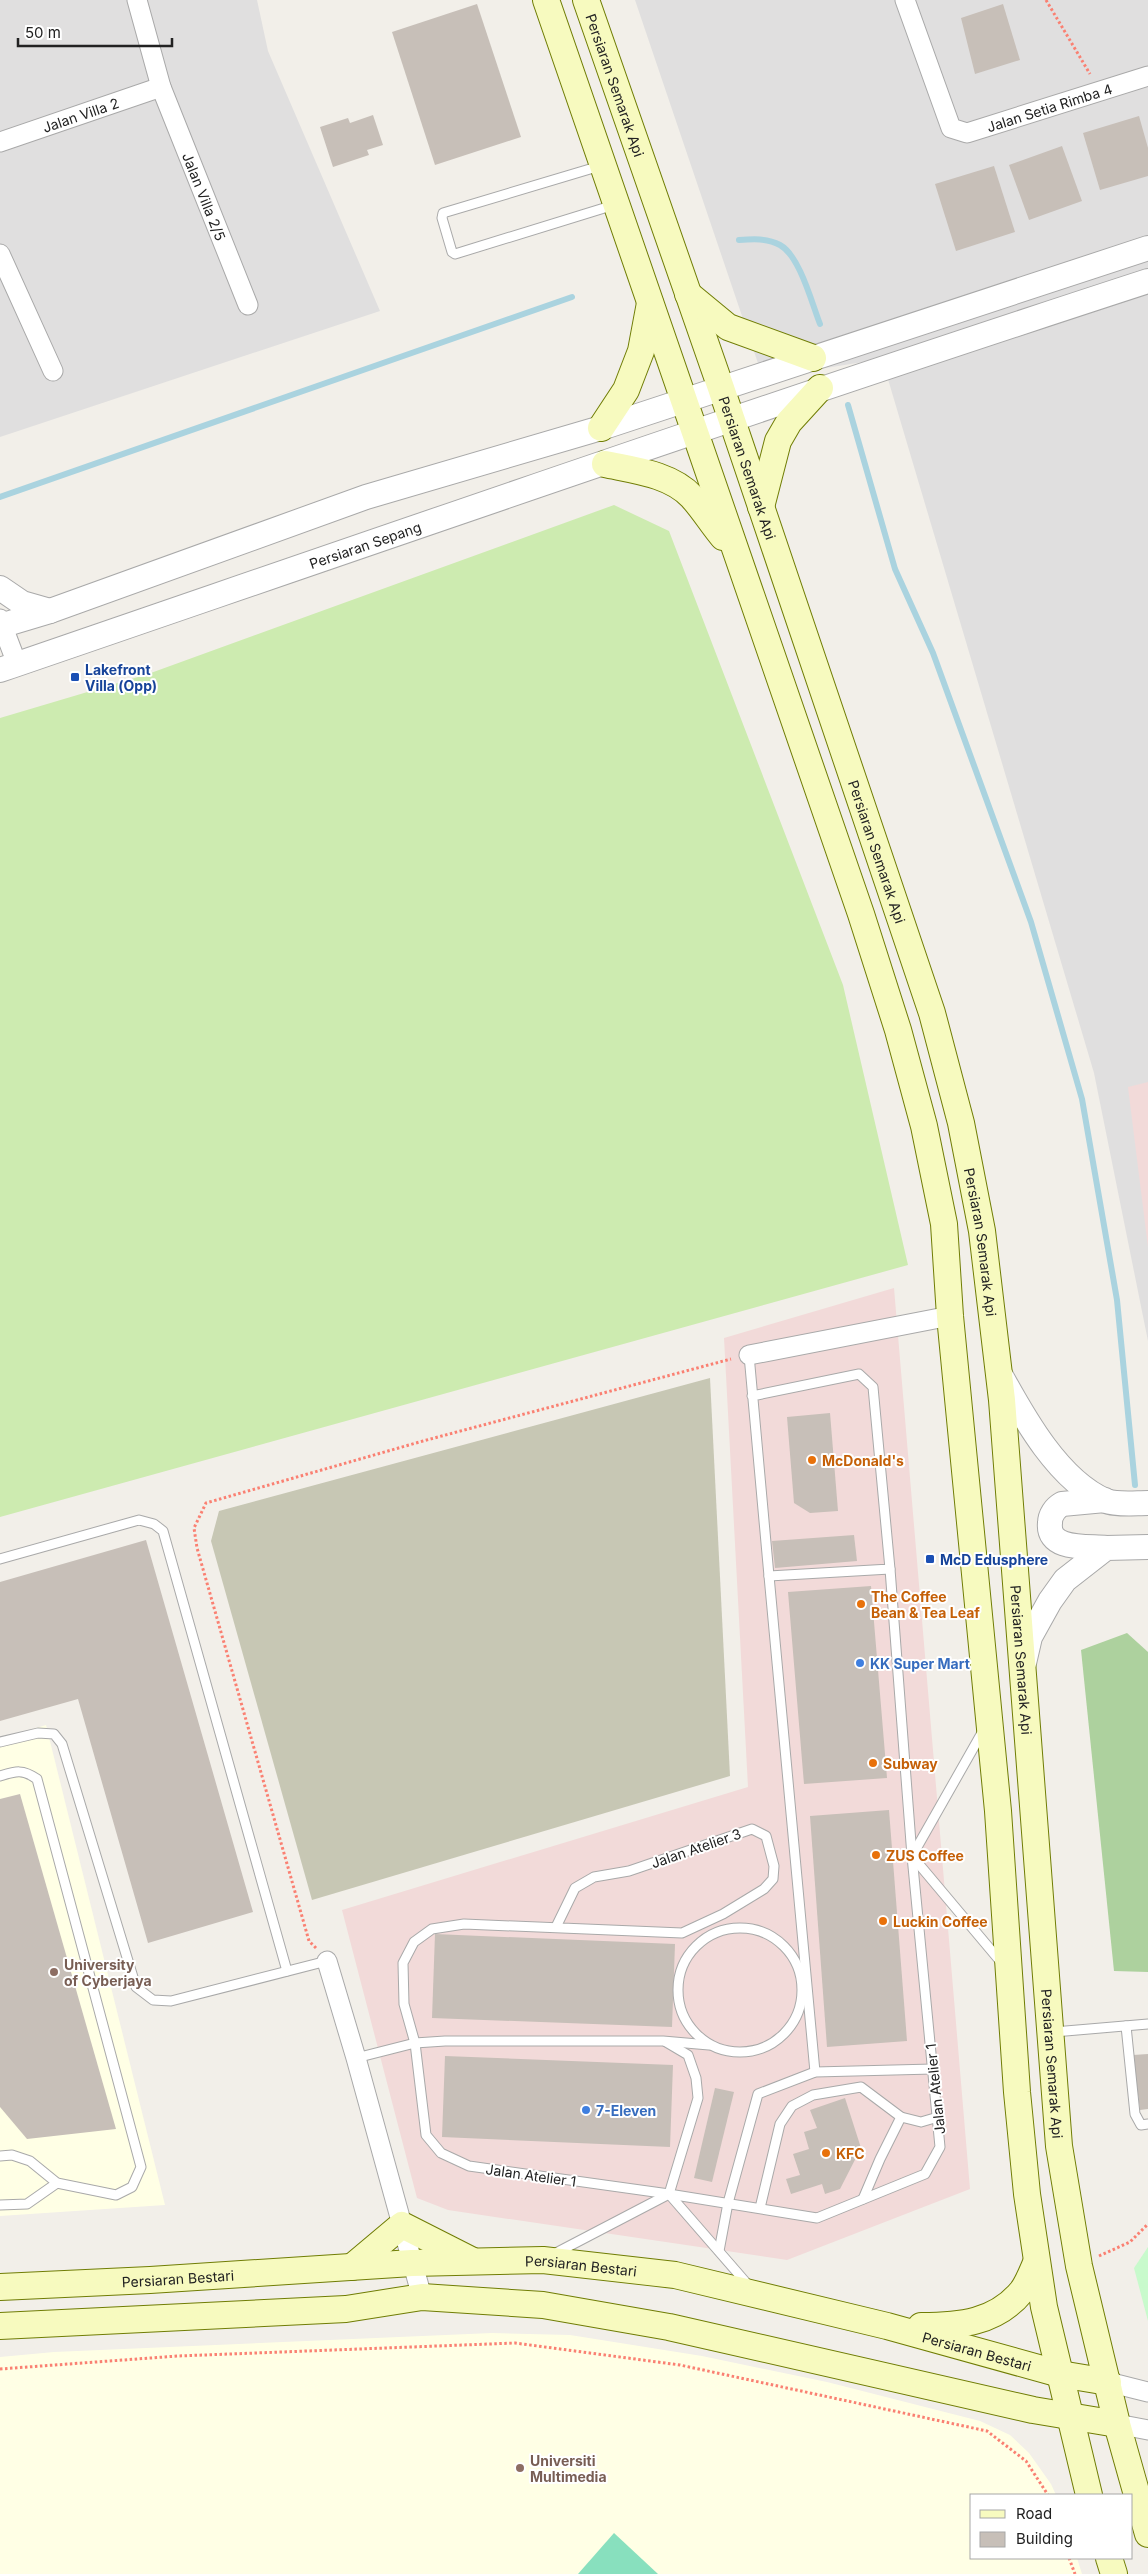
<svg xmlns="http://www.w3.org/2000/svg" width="1148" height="2574" font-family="Inter,sans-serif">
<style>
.residential{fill:#e0dfdf}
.commercial{fill:#f2dad9}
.education{fill:#ffffe5}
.construction{fill:#c7c7b4}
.grass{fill:#cdebb0}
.forest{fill:#add19e}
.park{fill:#c8facc}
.pitch{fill:#88e0be}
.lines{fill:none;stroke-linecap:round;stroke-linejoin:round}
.stream{stroke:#aad3df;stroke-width:6}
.building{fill:#c7bfb8}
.service-casing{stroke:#a9a9a9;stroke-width:11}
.minor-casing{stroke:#a9a9a9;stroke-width:21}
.tertiary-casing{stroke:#a9a9a9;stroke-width:26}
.secondary-casing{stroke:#707d05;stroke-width:28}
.path{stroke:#fa8072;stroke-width:3;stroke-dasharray:2.5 2.5;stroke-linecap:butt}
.service{stroke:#fff;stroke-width:9}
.minor{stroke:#fff;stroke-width:19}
.tertiary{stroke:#fff;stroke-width:24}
.secondary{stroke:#f7fabf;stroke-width:26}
.transit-dot{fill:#1a4fb4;stroke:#fff;stroke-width:2}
.food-dot{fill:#e8710a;stroke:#fff;stroke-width:2}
.shop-dot{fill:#3f7fe0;stroke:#fff;stroke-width:2}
.education-dot{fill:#8d6e63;stroke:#fff;stroke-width:2}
.labels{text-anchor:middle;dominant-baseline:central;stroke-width:4;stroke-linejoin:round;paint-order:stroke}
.street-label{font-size:14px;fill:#222;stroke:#fff}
.transit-label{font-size:14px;font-weight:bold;fill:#164399;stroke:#fff;text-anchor:start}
.food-label{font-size:14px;font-weight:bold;fill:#c56008;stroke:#fff;text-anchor:start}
.shop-label{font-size:14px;font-weight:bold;fill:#366cbe;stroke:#fff;text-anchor:start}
.education-label{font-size:14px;font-weight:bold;fill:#785e54;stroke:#fff;text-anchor:start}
</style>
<rect width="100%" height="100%" fill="#f2efe9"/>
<!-- residential -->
<g class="residential">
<polygon points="0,0 257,0 268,51 380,311 0,437"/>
<polygon points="635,0 1148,0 1148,1341 1094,1073 882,359 763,378"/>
</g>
<!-- commercial -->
<g class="commercial">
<polygon points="1148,1082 1148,1247 1128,1087"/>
<polygon points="894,1288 970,2189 787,2260 448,2210 417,2198 342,1910 748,1787 724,1338"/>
</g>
<!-- education -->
<g class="education">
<polygon points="46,1725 165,2205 0,2216 0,1739"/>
<polygon points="492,2333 570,2335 702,2356 827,2382 980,2421 1010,2435 1029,2453 1051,2484 1056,2495 972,2495 972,2558 1077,2558 1082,2574 0,2574 0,2357 54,2352"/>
</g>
<!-- construction -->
<polygon class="construction" points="710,1378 730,1776 312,1900 211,1541 219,1511"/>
<!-- grass -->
<polygon class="grass" points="614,505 669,531 843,985 908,1265 0,1517 0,718 148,674"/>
<!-- forest -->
<polygon class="forest" points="1127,1633 1148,1652 1148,1972 1114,1971 1081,1650"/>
<!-- park -->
<polygon class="park" points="1148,2247 1148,2321 1134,2268"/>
<!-- pitch -->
<polygon class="pitch" points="614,2533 658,2574 578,2574"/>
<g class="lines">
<!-- stream -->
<g class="stream">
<path d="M739,240C753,239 767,238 780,245C800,256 812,304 820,324"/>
<polyline points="848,405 895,569 933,653 1031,922 1082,1099 1117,1300 1135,1485"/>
<polyline points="0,497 572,297"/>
</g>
</g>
<!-- building -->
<g class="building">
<polygon points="477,4 521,137 435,165 392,32"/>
<polygon points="1003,4 1020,60 975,74 961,18"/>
<polygon points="373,115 383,145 367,150 369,155 333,167 320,127 348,118 350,123"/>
<polygon points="1139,116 1148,148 1148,176 1100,190 1083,133"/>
<polygon points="1062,146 1082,201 1029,220 1009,165"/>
<polygon points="994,166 1015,232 956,251 935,184"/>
<polygon points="830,1413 838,1511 810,1513 794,1503 787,1417"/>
<polygon points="854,1535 857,1561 775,1568 772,1541"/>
<polygon points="146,1540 253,1912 148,1943 78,1699 0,1721 0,1582"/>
<polygon points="871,1586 887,1778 804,1784 788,1592"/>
<polygon points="20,1794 116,2129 27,2139 0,2107 0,1799"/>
<polygon points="889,1810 907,2041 827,2047 810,1816"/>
<polygon points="435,1934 675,1944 672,2027 432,2018"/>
<polygon points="1148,2054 1148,2109 1140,2110 1133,2055"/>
<polygon points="445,2056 673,2065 670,2147 442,2137"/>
<polygon points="715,2088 734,2092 712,2182 694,2178"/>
<polygon points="845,2098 861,2148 840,2189 825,2194 822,2184 791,2194 786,2179 800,2175 793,2154 809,2149 804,2132 817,2128 810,2110"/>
</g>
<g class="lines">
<defs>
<g id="service">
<polyline points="600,166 443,213 442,218 452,252 455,254 614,205"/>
<polyline points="749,1355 769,1576 890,1569 873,1387 859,1374 752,1396"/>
<polyline points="0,1559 139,1520 154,1524 163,1531 287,1971"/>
<polyline points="769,1576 815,2072"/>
<polyline points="983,1731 912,1856 1001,1962"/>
<polyline points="0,1742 38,1733 54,1734 62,1744 136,1987 153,2000 171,2001 327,1961"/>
<path d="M0,1776C16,1771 23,1769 37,1779L141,2167L132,2187L116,2195L57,2183L30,2161L12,2155L0,2156"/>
<polyline points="556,1927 575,1888 594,1877 629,1871 752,1829 766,1836 774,1866 773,1879 764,1889 723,1914 682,1933 464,1924 432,1929 414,1942 403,1963 404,2004 415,2043 426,2135 441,2153 469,2166 669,2194 817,2218 925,2174 940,2147 912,1856 890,1569"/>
<circle cx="740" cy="1990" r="62"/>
<polyline points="1126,2026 1135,2114 1141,2125 1148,2124"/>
<polyline points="1054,2032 1148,2024"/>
<polyline points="666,2042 688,2055 696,2078 698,2098 669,2194"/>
<polyline points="356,2058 415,2043 445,2041 663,2041 709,2045"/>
<polyline points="863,2199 880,2159 901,2117"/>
<polyline points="0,2205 27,2204 57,2183"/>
<polyline points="760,2208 780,2124 792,2106 813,2095 861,2087 901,2117 921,2122 938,2117"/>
<polyline points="719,2251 728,2203 758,2094 815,2072 933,2069"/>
<polyline points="554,2254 669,2194 749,2286"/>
</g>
<g id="minor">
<path id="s1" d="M137,0L161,87L248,305"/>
<path id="s2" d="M905,0L951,128L967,133L1148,76"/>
<path id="s3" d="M0,142L161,87"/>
<polyline points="0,254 53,371"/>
<polyline points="0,619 17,664"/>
<polyline points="749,1355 950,1316"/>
<polyline points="327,1961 356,2058 422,2297"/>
<polyline points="1108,2382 1148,2392"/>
<polyline points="1117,2424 1148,2430"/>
</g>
<g id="tertiary">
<polyline points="0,588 22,603 50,611"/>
<polyline points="0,626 50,611 366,497 601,428 1148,248"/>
<path id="s4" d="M0,670C382,539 764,406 1148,281"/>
<path d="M1001,1376C1024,1418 1059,1481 1106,1501C1117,1505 1135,1503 1148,1503"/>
<path d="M1105,1500L1062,1504C1055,1508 1050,1515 1050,1523C1047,1551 1088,1546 1106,1548"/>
<polyline points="1024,1663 1030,1637 1050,1601 1065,1580 1106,1548 1148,1547"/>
</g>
<g id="secondary">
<polyline points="546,0 861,914 898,1030 924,1126 944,1224 950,1316 998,1811 1017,2092 1027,2194 1044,2307 1089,2495"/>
<path id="s5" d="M586,0L721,388L932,1013L961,1123L982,1231L1002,1400L1059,2146L1079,2266L1117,2424L1148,2534"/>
<polyline points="688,294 728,327 813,358"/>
<polyline points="601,428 626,390 641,351 650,303"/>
<path d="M605,464C633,470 671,474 692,497C703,509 712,524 723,537"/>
<polyline points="761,507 778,441 789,422 820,388"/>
<polyline points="352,2267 402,2225 471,2260"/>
<path id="s6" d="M0,2287L150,2280L412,2263L543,2260L675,2275L887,2326L1060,2374L1108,2382"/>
<polyline points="0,2326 346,2309 422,2297 543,2305 669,2327 1033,2410 1117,2424"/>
<path d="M921,2326C959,2326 996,2323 1022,2291C1028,2283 1032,2272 1036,2263"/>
<polyline points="1109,2558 1114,2574"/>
</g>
</defs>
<!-- service casing -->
<use href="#service" class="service-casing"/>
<!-- minor casing -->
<use href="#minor" class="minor-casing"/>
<!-- tertiary casing -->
<use href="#tertiary" class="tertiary-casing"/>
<!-- secondary casing -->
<use href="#secondary" class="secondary-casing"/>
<!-- path -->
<g class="path">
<polyline points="1046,0 1090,74"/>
<polyline points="316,1948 309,1941 197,1548 194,1528 206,1503 423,1441 731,1359"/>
<polyline points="1099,2256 1130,2242 1148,2224"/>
<polyline points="0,2369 178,2356 515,2343 680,2365 987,2431 1026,2461 1048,2495"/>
<polyline points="1069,2558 1075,2574"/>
</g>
<!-- service -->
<use href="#service" class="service"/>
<!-- minor -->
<use href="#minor" class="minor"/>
<!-- tertiary -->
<use href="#tertiary" class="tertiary"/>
<!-- secondary -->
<use href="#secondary" class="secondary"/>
</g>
<!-- markers -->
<g class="transit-dot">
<rect x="70" y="672" width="10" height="10" rx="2.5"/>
<rect x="925" y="1554" width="10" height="10" rx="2.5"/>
</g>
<g class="food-dot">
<circle cx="812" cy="1460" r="5"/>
<circle cx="861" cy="1604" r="5"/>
<circle cx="873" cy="1763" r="5"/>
<circle cx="876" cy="1855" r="5"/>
<circle cx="883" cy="1921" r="5"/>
<circle cx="826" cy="2153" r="5"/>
</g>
<g class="shop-dot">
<circle cx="860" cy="1663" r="5"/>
<circle cx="586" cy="2110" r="5"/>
</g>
<g class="education-dot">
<circle cx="54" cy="1972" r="5"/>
<circle cx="520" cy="2468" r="5"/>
</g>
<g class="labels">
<!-- street labels -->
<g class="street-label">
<text stroke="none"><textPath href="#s5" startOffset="90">Persiaran Semarak Api</textPath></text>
<text stroke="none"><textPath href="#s2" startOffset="239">Jalan Setia Rimba 4</textPath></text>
<text stroke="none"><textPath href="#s3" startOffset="85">Jalan Villa 2</textPath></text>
<text stroke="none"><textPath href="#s1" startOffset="208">Jalan Villa 2/5</textPath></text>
<text stroke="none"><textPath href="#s5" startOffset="495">Persiaran Semarak Api</textPath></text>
<text stroke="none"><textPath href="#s4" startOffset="386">Persiaran Sepang</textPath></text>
<text stroke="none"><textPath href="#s5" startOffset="900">Persiaran Semarak Api</textPath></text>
<text stroke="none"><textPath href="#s5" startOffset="1305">Persiaran Semarak Api</textPath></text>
<text stroke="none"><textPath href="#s5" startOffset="1725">Persiaran Semarak Api</textPath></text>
<text transform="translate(696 1848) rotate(-19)">Jalan Atelier 3</text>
<text stroke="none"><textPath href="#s5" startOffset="2130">Persiaran Semarak Api</textPath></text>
<text transform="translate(935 2089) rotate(-96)">Jalan Atelier 1</text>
<text transform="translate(531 2175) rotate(8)">Jalan Atelier 1</text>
<text stroke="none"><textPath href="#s6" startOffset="582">Persiaran Bestari</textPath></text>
<text stroke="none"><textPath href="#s6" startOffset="178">Persiaran Bestari</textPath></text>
<text stroke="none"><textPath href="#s6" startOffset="988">Persiaran Bestari</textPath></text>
</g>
<!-- transit labels -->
<g class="transit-label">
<text x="85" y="669">Lakefront<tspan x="85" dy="16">Villa (Opp)</tspan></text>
<text x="940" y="1559">McD Edusphere</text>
</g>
<!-- food labels -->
<g class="food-label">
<text x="822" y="1460">McDonald's</text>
<text x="871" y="1596">The Coffee<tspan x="871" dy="16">Bean &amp; Tea Leaf</tspan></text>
<text x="883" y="1763">Subway</text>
<text x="886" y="1855">ZUS Coffee</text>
<text x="893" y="1921">Luckin Coffee</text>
<text x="836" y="2153">KFC</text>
</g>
<!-- shop labels -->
<g class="shop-label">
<text x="870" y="1663">KK Super Mart</text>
<text x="596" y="2110">7-Eleven</text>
</g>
<!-- education labels -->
<g class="education-label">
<text x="64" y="1964">University<tspan x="64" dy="16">of Cyberjaya</tspan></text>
<text x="530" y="2460">Universiti<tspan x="530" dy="16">Multimedia</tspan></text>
</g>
</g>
<!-- legend -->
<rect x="970" y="2494" width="162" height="65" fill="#ffffff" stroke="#a7a7a7"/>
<rect x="980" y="2510" width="25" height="8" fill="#f7fabf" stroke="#a7a7a7"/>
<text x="1016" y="2519" font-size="15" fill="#222222">Road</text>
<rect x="980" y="2532" width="25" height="15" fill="#c7bfb8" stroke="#a7a7a7"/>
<text x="1016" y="2544" font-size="15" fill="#222222">Building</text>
<!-- scale -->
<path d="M18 38v8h154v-8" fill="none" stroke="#222222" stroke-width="2.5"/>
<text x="25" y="38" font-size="15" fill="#222222" stroke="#ffffff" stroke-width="4" paint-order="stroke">50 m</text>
</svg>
